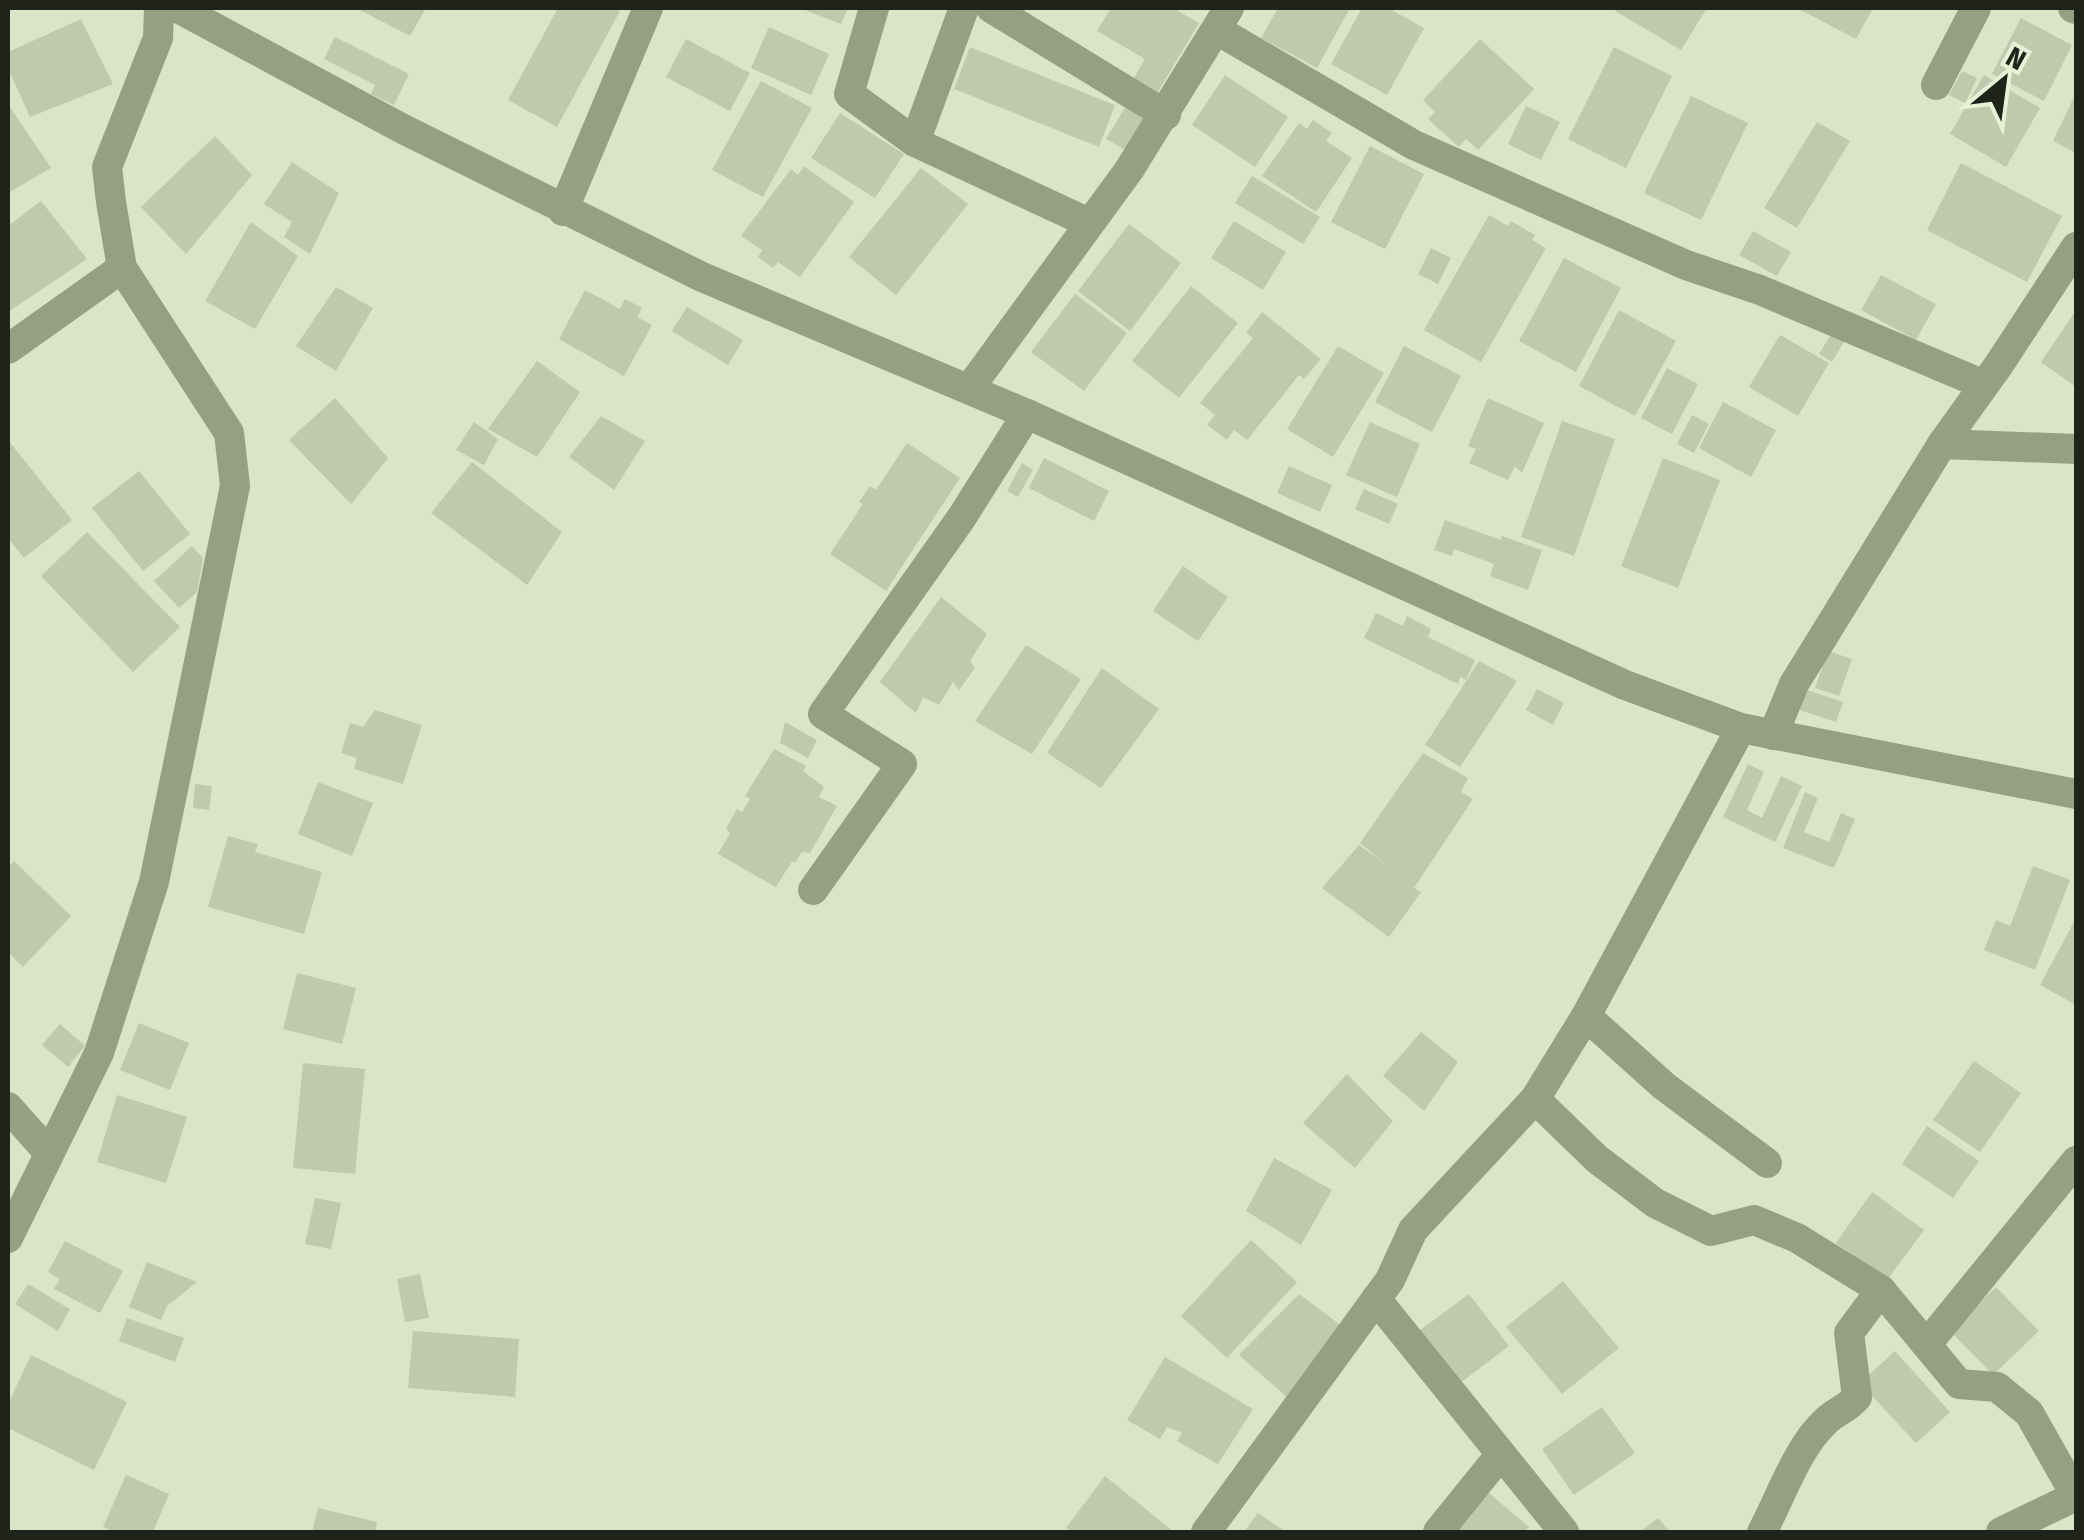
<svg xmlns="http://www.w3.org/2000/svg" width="2084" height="1540" font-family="'Fira Sans Condensed',sans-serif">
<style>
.building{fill:#bfc9ae}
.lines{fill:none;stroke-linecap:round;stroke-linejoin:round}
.minor{stroke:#959f84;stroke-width:30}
</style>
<rect width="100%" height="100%" fill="#dae4c8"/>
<!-- building -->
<g class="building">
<polygon points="356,8 426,8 410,36"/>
<polygon points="558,8 614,8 620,11 557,127 508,100"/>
<polygon points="800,8 848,8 841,24"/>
<polygon points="1111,8 1173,8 1199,23 1156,95 1132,81 1145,59 1097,31"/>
<polygon points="1278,8 1350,8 1317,68 1261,38"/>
<polygon points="1362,8 1388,8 1424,28 1387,95 1331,64"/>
<polygon points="1617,8 1707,8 1681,50 1615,11"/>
<polygon points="1797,8 1873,8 1856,39"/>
<polygon points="2021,18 2072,45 2044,101 1992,74"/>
<polygon points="81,19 113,84 30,117 8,68 8,52"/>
<polygon points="769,27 829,54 811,95 751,68"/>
<polygon points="335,37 409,74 394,105 371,94 375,85 324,59"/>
<polygon points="686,39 750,73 730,111 666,77"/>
<polygon points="1480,39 1534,89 1478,150 1466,139 1459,147 1428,119 1435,112 1423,100"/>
<polygon points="970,47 1115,105 1099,147 954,89"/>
<polygon points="1614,47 1672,76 1626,168 1568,139"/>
<polygon points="1962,71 1977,78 1965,103 1949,95"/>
<polygon points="1225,75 1288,117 1255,167 1192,125"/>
<polygon points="1984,75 2040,108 2006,167 1950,134"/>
<polygon points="761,81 812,108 763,197 712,170"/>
<polygon points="2076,93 2076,153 2053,141"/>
<polygon points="1691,96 1748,123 1701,220 1644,193"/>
<polygon points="1129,101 1151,115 1129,152 1106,139"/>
<polygon points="8,104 51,168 8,193"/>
<polygon points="1526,106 1560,122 1541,160 1508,144"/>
<polygon points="840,113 904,154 875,198 811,158"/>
<polygon points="1313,120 1332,133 1326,141 1352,158 1316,212 1262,176 1299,123 1307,129"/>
<polygon points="1817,122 1850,141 1797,228 1764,208"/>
<polygon points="215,136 252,175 186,254 141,207"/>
<polygon points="1370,146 1424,174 1385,249 1331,222"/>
<polygon points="292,162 339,193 310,254 284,237 292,222 264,204"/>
<polygon points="1961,163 2062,216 2027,282 1927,230"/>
<polygon points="804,166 854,202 800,277 778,262 773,268 758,257 762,250 741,236 791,169 798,175"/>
<polygon points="921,168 968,204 896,295 849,257"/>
<polygon points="1252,176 1320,217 1303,244 1235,203"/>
<polygon points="41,201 87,259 8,312 8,226"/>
<polygon points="1489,215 1508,226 1511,221 1535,235 1532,240 1546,248 1481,362 1424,330"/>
<polygon points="1234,221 1286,252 1263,290 1211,258"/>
<polygon points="251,222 298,256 255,329 205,301"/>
<polygon points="1129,224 1181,263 1130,331 1078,291"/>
<polygon points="1753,231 1791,252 1777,276 1739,255"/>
<polygon points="1431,248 1451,258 1438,284 1418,274"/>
<polygon points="1564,258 1621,288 1576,372 1519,341"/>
<polygon points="1881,275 1936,304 1916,340 1861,310"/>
<polygon points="1191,286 1238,323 1179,398 1132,361"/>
<polygon points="336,287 373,308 336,371 296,346"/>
<polygon points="585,290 620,309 625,299 642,308 637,317 652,325 624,376 559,339"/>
<polygon points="1075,294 1127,333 1084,391 1031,352"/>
<polygon points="687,307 743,340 728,365 672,331"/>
<polygon points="1619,310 1676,341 1635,416 1579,386"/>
<polygon points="2076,310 2076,387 2041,362"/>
<polygon points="1262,312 1321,359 1304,379 1299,375 1247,440 1234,430 1227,440 1207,425 1215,415 1200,403 1253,338 1246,333"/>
<polygon points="1832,333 1845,340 1832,362 1819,354"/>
<polygon points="1780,335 1829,363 1798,416 1749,387"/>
<polygon points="1338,346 1384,373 1333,457 1287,429"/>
<polygon points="1404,346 1461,376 1432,432 1375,402"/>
<polygon points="537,361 580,392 537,457 488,429"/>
<polygon points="1667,368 1698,384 1672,434 1641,418"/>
<polygon points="335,398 388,458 351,504 289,440"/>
<polygon points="1488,398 1544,423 1522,473 1515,466 1508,480 1469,463 1476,449 1468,446"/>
<polygon points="1723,402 1776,430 1751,477 1699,448"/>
<polygon points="1692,415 1709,424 1694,453 1677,444"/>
<polygon points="601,416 645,441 614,490 569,457"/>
<polygon points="1562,421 1615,439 1574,556 1521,537"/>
<polygon points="474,422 498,439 484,465 456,450"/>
<polygon points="1370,422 1420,444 1397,497 1346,475"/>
<polygon points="8,440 72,520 24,558 8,538"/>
<polygon points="907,443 960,478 886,591 830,554 863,504 859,502 870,486 876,490"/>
<polygon points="1044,458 1109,491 1094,521 1029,488"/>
<polygon points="1663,458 1720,480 1678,588 1621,566"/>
<polygon points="472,462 562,532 527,585 431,513"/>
<polygon points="1022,463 1033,470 1018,497 1007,491"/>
<polygon points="1289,466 1332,485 1320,512 1277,493"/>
<polygon points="139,471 190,534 143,571 92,508"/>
<polygon points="1364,489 1398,504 1389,524 1355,509"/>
<polygon points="1445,520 1501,540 1502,536 1542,550 1528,590 1490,576 1494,564 1454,549 1452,556 1434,550"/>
<polygon points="87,532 180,627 133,672 41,576"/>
<polygon points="192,546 203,558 197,592 179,608 154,581"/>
<polygon points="1183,566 1228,597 1198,641 1153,611"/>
<polygon points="941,597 987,634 970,661 975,668 959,690 953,682 939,705 923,697 916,713 880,682"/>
<polygon points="1376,613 1403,626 1407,616 1431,629 1428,637 1475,660 1466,680 1460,677 1458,684 1364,638"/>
<polygon points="1026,645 1081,679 1032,754 975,721"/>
<polygon points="1828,651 1852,659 1839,696 1815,688"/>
<polygon points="1479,661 1517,681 1460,767 1425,745"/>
<polygon points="1102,668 1159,709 1101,788 1047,753"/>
<polygon points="1537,689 1564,703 1553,725 1526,710"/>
<polygon points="1808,690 1843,702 1836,722 1793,708"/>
<polygon points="375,710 422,725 403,784 354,769 357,758 341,753 350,723 363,727"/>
<polygon points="785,722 817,740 808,758 780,743"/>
<polygon points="774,749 806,766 803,771 824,787 819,797 837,806 810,853 802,852 795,863 792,861 776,887 718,854 730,833 726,829 737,809 742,812 750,799 745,796"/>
<polygon points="1423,753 1468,778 1461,792 1473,799 1414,888 1421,892 1389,937 1322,888 1359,845 1388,866 1360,843"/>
<polygon points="1748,764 1764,772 1747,810 1762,818 1781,776 1802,786 1775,842 1723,817"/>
<polygon points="318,782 373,803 352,856 298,834"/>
<polygon points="195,784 212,786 209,810 193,808"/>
<polygon points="1805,792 1818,798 1804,832 1829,842 1841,813 1855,819 1834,868 1783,848"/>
<polygon points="228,836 258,844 255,852 322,872 304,934 208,907"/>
<polygon points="14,861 71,916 23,967 8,952 8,867"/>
<polygon points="2033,866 2070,880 2035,970 1984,950 1996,920 2010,926"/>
<polygon points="2076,918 2076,1005 2040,985"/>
<polygon points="297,973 356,988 342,1044 283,1029"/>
<polygon points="139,1023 189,1043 170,1090 120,1070"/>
<polygon points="60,1024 85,1046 68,1067 42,1045"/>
<polygon points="1421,1032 1458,1062 1424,1111 1383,1076"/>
<polygon points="1974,1061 2021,1093 1980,1152 1933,1120"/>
<polygon points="303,1063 365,1069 355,1174 293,1168"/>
<polygon points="1347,1074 1393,1121 1355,1168 1303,1123"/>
<polygon points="117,1095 187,1117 166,1183 97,1162"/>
<polygon points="1927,1126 1979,1161 1953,1198 1902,1164"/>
<polygon points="1274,1158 1332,1190 1301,1245 1246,1211"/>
<polygon points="1872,1192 1924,1230 1887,1280 1836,1243"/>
<polygon points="315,1198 341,1203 331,1249 305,1244"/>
<polygon points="1251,1240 1297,1282 1227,1358 1181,1316"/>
<polygon points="65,1241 123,1271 100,1313 54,1289 60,1279 48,1272"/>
<polygon points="147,1262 197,1282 167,1306 161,1320 129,1307"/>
<polygon points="420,1274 429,1318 405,1322 397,1279"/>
<polygon points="1563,1281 1619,1348 1562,1394 1506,1327"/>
<polygon points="28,1284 70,1309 58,1331 15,1304"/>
<polygon points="1996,1287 2039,1331 1993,1375 1950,1331"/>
<polygon points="1299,1294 1351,1333 1290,1400 1239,1355"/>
<polygon points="1469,1294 1509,1346 1455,1387 1415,1334"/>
<polygon points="127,1318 184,1338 175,1362 119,1341"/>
<polygon points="413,1331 519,1339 515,1397 408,1388"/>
<polygon points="1895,1351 1950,1412 1916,1443 1860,1383"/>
<polygon points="31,1355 127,1402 94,1470 8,1428 8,1404"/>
<polygon points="1165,1357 1253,1409 1218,1464 1177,1441 1182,1433 1167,1427 1160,1439 1127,1420"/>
<polygon points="1602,1407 1635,1453 1574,1495 1542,1449"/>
<polygon points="126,1475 169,1494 153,1532 116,1532 103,1527"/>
<polygon points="1105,1476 1174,1532 1072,1532 1066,1528"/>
<polygon points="1488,1492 1529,1527 1524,1532 1453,1532"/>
<polygon points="318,1508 377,1522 375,1532 312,1532"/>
<polygon points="1258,1513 1286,1532 1244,1532"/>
<polygon points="1658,1518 1670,1532 1640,1532"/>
</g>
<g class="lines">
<!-- minor -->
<g class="minor">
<polyline points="178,8 403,129 702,277 1027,414 1625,685 1741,728 2076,794"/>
<polyline points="874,8 849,94 915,142 1089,223"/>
<polyline points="991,8 1166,115"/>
<polyline points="2073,8 2076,9"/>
<polyline points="1217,30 1414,145 1686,265 1760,290 1982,384"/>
<polyline points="1936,85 1976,8"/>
<polyline points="915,142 964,8"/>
<polyline points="563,211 648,8"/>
<polyline points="8,349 122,268"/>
<polyline points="969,389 1129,170 1229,8"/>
<polyline points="1942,444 2076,449"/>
<polyline points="1773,735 1794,684 1942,444 1998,366 2076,247"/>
<polyline points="813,890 902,764 823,714 962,517 1027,414"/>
<polyline points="1586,1016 1664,1086 1767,1163"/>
<polyline points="1535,1099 1597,1159 1655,1203 1711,1231 1754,1220 1797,1238 1881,1290 1959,1384 1997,1387 2029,1413 2076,1496"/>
<polyline points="8,1107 49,1153"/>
<polyline points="8,1238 99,1053 154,882 235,486 229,433 122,268 111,202 107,167 158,38 159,8"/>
<polyline points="1376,1299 1564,1532"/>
<polyline points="1927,1344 2076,1161"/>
<polyline points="1206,1532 1390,1280 1413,1230 1535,1099 1586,1016 1741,728"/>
<polyline points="1438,1532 1501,1454"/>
<path d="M1762,1532C1780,1499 1797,1447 1826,1421C1836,1411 1846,1410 1857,1397L1849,1333L1881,1290"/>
<polyline points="2001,1532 2076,1496"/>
</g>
</g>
<!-- border -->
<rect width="2084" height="1540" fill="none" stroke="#202319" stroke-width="20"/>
<!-- north arrow -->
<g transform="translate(2004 80) rotate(29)" stroke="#e7f1d5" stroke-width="8" paint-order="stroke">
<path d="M0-8L18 38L0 25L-18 38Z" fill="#202319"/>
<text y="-15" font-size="28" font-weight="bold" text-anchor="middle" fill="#202319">N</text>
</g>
</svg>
